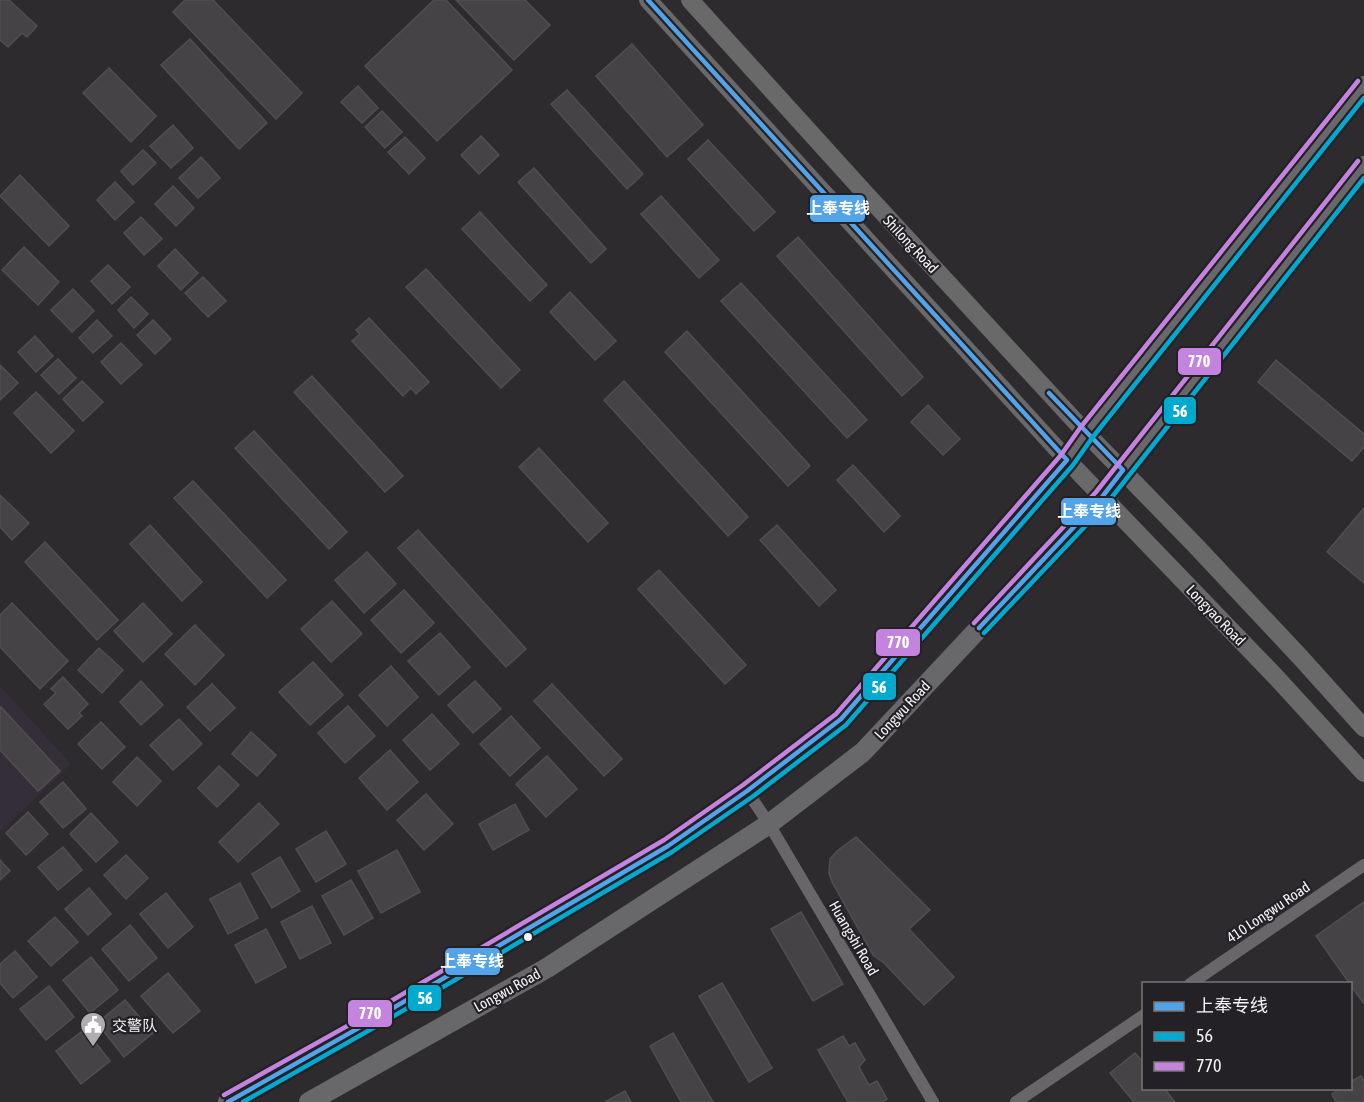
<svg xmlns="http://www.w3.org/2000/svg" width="1364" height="1102" font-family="'Asap Condensed','Noto Sans SC',sans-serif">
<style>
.built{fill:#342e38}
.building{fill:#454345;stroke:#504e51;stroke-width:1.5}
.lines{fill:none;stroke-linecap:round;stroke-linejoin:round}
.street{stroke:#686668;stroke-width:12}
.secondary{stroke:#6a696a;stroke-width:18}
.primary{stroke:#68676a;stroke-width:20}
.bus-1-casing{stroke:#242126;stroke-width:9}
.bus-2-casing{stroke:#242126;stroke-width:9}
.bus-3-casing{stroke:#242126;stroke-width:9}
.bus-1{stroke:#53a3e8;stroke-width:4.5}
.bus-2{stroke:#00a9ce;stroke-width:4.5}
.bus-3{stroke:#c483df;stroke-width:4.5}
.bus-dot{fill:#f5f3f6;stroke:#242126;stroke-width:2}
.labels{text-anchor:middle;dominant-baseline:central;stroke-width:4.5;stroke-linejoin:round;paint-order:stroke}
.street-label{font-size:15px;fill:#f5f3f6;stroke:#242126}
.poi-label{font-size:15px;fill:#f5f3f6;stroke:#242126;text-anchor:start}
.line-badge{stroke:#242126;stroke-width:2}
.badge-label{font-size:16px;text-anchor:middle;font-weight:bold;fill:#fff}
</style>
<rect width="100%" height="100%" fill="#2d2b2e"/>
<!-- built -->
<polygon class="built" points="0,686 71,764 0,832"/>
<!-- building -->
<g class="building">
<polygon points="0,0 9,0 37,26 27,37 22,33 8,47 0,40"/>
<polygon points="185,0 213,0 302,93 276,119 173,12"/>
<polygon points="434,0 446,0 512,70 437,141 365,66"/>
<polygon points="456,0 525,0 550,25 514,60"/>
<polygon points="190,39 267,123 239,149 161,65"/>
<polygon points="632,44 703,125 667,157 596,76"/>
<polygon points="109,68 156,116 131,142 83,93"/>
<polygon points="358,86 378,108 362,123 341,102"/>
<polygon points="567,90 643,174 627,189 551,104"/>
<polygon points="382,111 402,132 385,148 365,127"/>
<polygon points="173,125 193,148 171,168 150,146"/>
<polygon points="481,136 499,155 479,174 461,155"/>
<polygon points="405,137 425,158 409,174 388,152"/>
<polygon points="708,140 775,212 754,231 688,159"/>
<polygon points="143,150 156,163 133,185 121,171"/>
<polygon points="201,157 220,178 198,198 179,178"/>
<polygon points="534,168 606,249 591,263 518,182"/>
<polygon points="20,175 69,226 49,246 0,196"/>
<polygon points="115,182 134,202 115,220 97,200"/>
<polygon points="173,186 194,208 176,226 155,204"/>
<polygon points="661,196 719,260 699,278 641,214"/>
<polygon points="480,212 547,285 530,301 462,229"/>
<polygon points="141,217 162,239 144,255 124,233"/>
<polygon points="798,237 923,377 902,396 777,256"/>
<polygon points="24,247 59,282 38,305 2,270"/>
<polygon points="175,249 198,273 181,290 158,266"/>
<polygon points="108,265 130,287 112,304 91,281"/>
<polygon points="426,269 520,370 501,388 406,287"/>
<polygon points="203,277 226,301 208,317 185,293"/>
<polygon points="741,283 867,420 847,438 721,301"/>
<polygon points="73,289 94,311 72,332 51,310"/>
<polygon points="570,292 616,341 595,360 550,312"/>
<polygon points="131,297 148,314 134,328 118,310"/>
<polygon points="369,318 429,382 416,394 411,388 403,396 352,341 360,334 356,330"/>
<polygon points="97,320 112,336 93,353 79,338"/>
<polygon points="153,320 171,339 155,354 137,335"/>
<polygon points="687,331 810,466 788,486 665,352"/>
<polygon points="35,336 53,356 36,372 18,352"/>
<polygon points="121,343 142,365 121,384 101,362"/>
<polygon points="58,359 76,378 59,394 41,375"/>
<polygon points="1276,360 1364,434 1364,447 1352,461 1258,382"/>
<polygon points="0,365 18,383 0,400"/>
<polygon points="312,376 403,476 385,492 294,392"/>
<polygon points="82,381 103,402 83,421 63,399"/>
<polygon points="624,381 748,517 728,536 604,400"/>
<polygon points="36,392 74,431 51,453 14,413"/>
<polygon points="928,405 960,439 943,455 911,422"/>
<polygon points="254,431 347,532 329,549 235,448"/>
<polygon points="539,448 608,523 588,542 519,467"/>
<polygon points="853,465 900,516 884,532 837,480"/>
<polygon points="193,481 286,580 267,598 174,498"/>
<polygon points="0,495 29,523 12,540 0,527"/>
<polygon points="1364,508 1364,583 1327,552"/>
<polygon points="150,525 202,582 182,601 130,544"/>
<polygon points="777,525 836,590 819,606 760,540"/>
<polygon points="418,530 526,649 506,667 398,548"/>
<polygon points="45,542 118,620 97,640 25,562"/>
<polygon points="367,552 396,584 364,613 335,580"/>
<polygon points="659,570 746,665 725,684 638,589"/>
<polygon points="404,590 434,623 401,653 371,620"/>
<polygon points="332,601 362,634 331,662 301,629"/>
<polygon points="12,603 68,661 40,689 0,647 0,615"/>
<polygon points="143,603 172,634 143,662 114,631"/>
<polygon points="195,625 224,655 195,685 165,654"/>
<polygon points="440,633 470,667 439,695 408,661"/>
<polygon points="99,648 123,670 102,693 78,670"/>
<polygon points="313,662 343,695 310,725 279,692"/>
<polygon points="391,666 418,697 387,726 359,695"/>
<polygon points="63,677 88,704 79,713 82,716 68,729 44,704 56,693 51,689"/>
<polygon points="141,681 163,705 141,725 120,702"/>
<polygon points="475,681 501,709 473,733 448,705"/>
<polygon points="212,684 235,708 210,731 187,707"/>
<polygon points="552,684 622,759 604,776 534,701"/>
<polygon points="348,706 375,736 345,763 318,733"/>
<polygon points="0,707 1,707 60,771 38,791 0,750"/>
<polygon points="432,714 459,744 430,770 403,740"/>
<polygon points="511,716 540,748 510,776 480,744"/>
<polygon points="179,719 202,744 173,770 150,745"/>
<polygon points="101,722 125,747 102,769 78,744"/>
<polygon points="251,732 276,755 257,776 232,754"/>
<polygon points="390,750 418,782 387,810 359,778"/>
<polygon points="547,756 577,789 546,817 516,784"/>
<polygon points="137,757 161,781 137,806 113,782"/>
<polygon points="219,766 239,785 217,807 198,788"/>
<polygon points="63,782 86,809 63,828 40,802"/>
<polygon points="426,794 453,824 424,850 397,820"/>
<polygon points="259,803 279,824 238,862 219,842"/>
<polygon points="515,804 529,830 493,850 479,824"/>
<polygon points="28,812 48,834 26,855 6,833"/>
<polygon points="91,813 118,842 96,862 70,834"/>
<polygon points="326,831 346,864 316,882 296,849"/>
<polygon points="856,837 930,910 909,929 954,977 924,1005 884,963 873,955 832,882 829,873 830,859 837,851"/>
<polygon points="63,847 82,870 58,890 38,867"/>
<polygon points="397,850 420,892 381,913 358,871"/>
<polygon points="126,855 148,878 126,899 104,875"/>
<polygon points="280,857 300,891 272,908 252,874"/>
<polygon points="0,860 10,871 0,880"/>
<polygon points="351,880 373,918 344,935 322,896"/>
<polygon points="240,883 258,918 228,934 210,899"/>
<polygon points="89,888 111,914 88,935 65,909"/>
<polygon points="166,893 193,927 168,948 140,914"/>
<polygon points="1364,902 1364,1004 1316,936"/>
<polygon points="312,906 331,943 300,959 281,922"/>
<polygon points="801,912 843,984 813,1001 771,929"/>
<polygon points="55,917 78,942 51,966 28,941"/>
<polygon points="130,925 157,958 129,981 102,949"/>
<polygon points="266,929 286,967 256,983 235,945"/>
<polygon points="15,951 37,977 13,998 0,983 0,964"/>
<polygon points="91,957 118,990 90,1013 63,980"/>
<polygon points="168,973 200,1011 173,1033 141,996"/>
<polygon points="722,983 772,1068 749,1082 699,996"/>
<polygon points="49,986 74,1017 46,1040 20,1009"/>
<polygon points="125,1000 153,1033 124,1057 97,1023"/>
<polygon points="85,1029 110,1061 81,1084 56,1051"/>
<polygon points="673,1033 713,1102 681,1102 650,1046"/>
<polygon points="843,1036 849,1046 855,1043 865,1060 859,1067 869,1085 877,1081 887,1099 882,1102 848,1102 818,1050"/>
<polygon points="1135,1053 1144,1063 1144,1088 1164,1088 1175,1102 1134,1102 1110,1073"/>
<polygon points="1361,1076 1364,1081 1364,1102 1336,1102 1332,1094 1341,1088 1350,1088 1350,1082"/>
<polygon points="625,1091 631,1102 605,1102"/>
</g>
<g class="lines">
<!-- street -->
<g class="street">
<polyline points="747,791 769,824 933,1102"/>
<polyline points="1190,984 1364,865"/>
<polyline points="1016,1102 1144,1015"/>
</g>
<!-- secondary -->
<g class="secondary">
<polyline points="648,0 1067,460 1275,676 1364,773"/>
<polyline points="690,0 864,192 1086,433 1195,545 1301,658 1364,728"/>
</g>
<!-- primary -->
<g class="primary">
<polyline points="228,1102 378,1017 668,846 747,791 841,719 1067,460 1086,433 1364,86"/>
<polyline points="309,1102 547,968 769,824 863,752 1102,497 1364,166"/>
</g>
<defs>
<g id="bus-1">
<polyline points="979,628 1102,497 1123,470 1049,393"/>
<polyline points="228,1102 378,1017 668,846 747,791 841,719 1067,460 648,0"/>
</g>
<g id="bus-2">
<polyline points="984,633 1108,502 1364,178"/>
<polyline points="243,1102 382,1023 672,852 752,797 846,725 1073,465 1092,438 1364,98"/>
</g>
<g id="bus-3">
<polyline points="974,623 1096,492 1358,161"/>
<polyline points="224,1095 374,1011 664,840 743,785 836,714 1061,455 1080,428 1358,81"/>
</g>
</defs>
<!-- bus-1 casing -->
<use href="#bus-1" class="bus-1-casing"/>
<!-- bus-2 casing -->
<use href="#bus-2" class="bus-2-casing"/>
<!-- bus-3 casing -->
<use href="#bus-3" class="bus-3-casing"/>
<!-- bus-1 -->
<use href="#bus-1" class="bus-1"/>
<!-- bus-2 -->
<use href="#bus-2" class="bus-2"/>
<!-- bus-3 -->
<use href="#bus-3" class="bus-3"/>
</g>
<!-- icons -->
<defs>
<symbol id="civic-pin" viewBox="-11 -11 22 30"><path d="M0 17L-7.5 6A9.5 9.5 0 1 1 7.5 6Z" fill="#afadb0" stroke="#242126"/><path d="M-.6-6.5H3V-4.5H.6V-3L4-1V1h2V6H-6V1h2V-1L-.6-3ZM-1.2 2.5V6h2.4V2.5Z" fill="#fff"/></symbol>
</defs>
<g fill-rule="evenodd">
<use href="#civic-pin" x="78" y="1010" width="30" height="40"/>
</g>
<!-- markers -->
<circle class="bus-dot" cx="528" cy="937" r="5"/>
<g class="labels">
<!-- street labels -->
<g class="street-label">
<text transform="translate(911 244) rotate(47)">Shilong Road</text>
<text transform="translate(1216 615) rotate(46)">Longyao Road</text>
<text transform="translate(902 710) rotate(-47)">Longwu Road</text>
<text transform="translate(1268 912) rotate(-34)">410 Longwu Road</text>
<text transform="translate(854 938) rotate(60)">Huangshi Road</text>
<text transform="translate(507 990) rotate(-29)">Longwu Road</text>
</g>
<!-- poi labels -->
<g class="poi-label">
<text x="112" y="1025">交警队</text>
</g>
</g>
<g class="line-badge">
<rect x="809" y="194" width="57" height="29" rx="6" fill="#53a3e8"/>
<rect x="1177" y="347" width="45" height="29" rx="6" fill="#c483df"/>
<rect x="1163" y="396" width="34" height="29" rx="6" fill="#00a9ce"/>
<rect x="1060" y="497" width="57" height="29" rx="6" fill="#53a3e8"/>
<rect x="875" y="628" width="46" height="29" rx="6" fill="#c483df"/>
<rect x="862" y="672" width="35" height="29" rx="6" fill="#00a9ce"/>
<rect x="444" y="947" width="57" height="29" rx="6" fill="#53a3e8"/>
<rect x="407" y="984" width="35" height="28" rx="6" fill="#00a9ce"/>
<rect x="347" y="999" width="46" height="29" rx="6" fill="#c483df"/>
</g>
<g class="badge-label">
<text x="838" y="214">上奉专线</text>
<text x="1199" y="367">770</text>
<text x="1180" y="417">56</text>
<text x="1089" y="517">上奉专线</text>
<text x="898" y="648">770</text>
<text x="879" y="693">56</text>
<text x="472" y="967">上奉专线</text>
<text x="425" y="1004">56</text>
<text x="370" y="1019">770</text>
</g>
<!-- legend -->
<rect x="1142" y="982" width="210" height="108" fill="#242126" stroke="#787579" stroke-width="1.5"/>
<rect x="1154" y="1002" width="30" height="9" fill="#53a3e8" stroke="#787579" stroke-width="1.5"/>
<text x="1196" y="1012" font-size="18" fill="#f5f3f6">上奉专线</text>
<rect x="1154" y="1032" width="30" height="9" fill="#00a9ce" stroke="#787579" stroke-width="1.5"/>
<text x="1196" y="1042" font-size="18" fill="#f5f3f6">56</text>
<rect x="1154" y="1062" width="30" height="9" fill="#c483df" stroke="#787579" stroke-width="1.5"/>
<text x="1196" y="1072" font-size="18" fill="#f5f3f6">770</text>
</svg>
